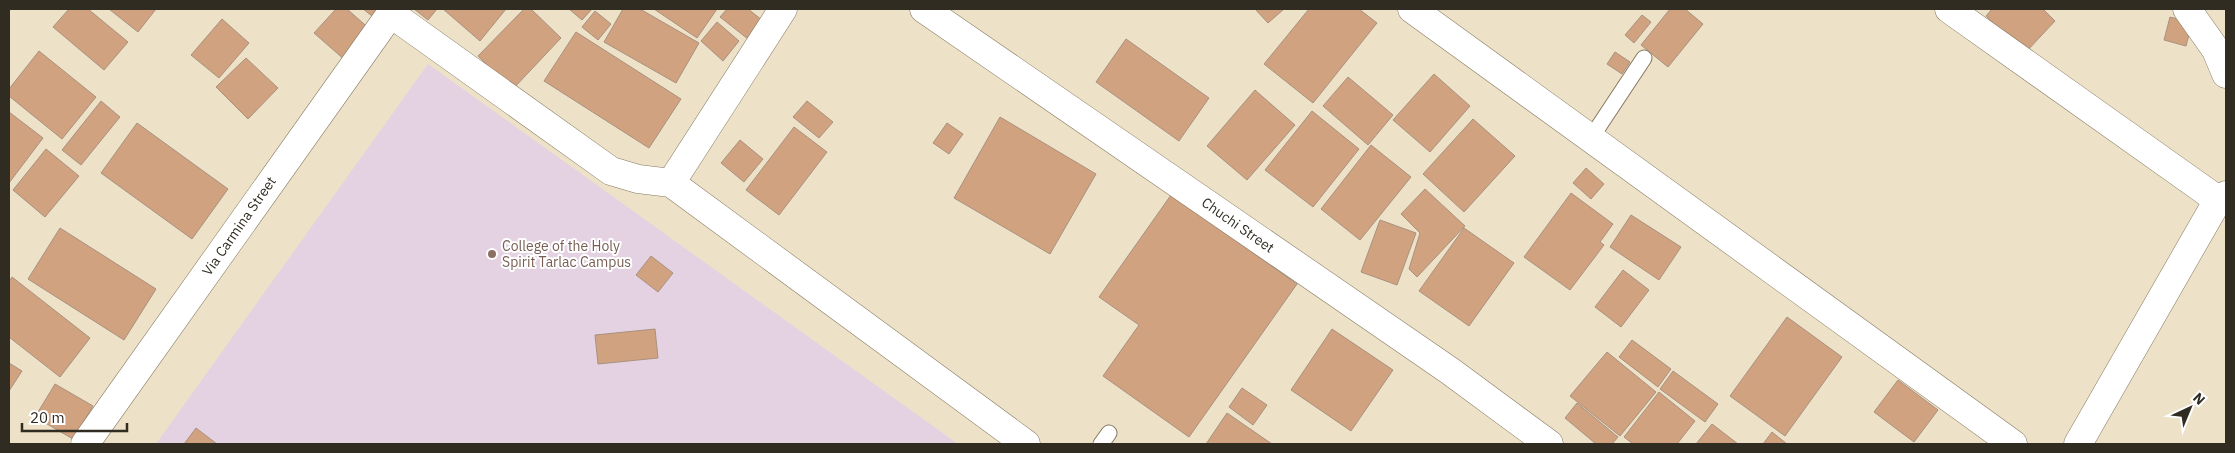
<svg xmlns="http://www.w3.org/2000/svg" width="2235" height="453" font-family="'IBM Plex Sans',sans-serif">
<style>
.education{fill:#e4d2e3}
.building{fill:#d0a27f;stroke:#a99180}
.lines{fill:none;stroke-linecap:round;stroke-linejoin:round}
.lane-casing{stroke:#857a62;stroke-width:17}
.street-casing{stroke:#857a62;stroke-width:29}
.lane{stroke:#fff;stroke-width:15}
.street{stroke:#fff;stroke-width:28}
.education-dot{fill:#8d6e63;stroke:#fff;stroke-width:2}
.labels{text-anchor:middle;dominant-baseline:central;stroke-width:4;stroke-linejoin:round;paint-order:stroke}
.street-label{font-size:14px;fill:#302c22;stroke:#fff}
.education-label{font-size:14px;fill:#785e54;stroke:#fff;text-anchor:start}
</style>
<rect width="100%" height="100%" fill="#ede1c7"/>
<!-- education -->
<polygon class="education" points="428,64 958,444 156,444"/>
<!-- building -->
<g class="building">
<polygon points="69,9 88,9 128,42 104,70 53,27"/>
<polygon points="109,9 156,9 138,32"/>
<polygon points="336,9 347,9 372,31 346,61 314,33"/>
<polygon points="363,9 378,9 372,16"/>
<polygon points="414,9 437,9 428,20"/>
<polygon points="443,9 506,9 480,41"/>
<polygon points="524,9 531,9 561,38 512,90 478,56"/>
<polygon points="569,9 592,9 582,20"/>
<polygon points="623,9 640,9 699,43 676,83 604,42"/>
<polygon points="654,9 717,9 697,38"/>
<polygon points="727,9 748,9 762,20 748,39 720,17"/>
<polygon points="1255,9 1284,9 1268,23"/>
<polygon points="1309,9 1359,9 1377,23 1313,103 1264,64"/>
<polygon points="1670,9 1685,9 1703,24 1668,67 1641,45"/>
<polygon points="1992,9 2043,9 2055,21 2025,53 1986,16"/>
<polygon points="595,11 611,24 598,40 582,27"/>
<polygon points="1642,15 1651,22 1634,43 1625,35"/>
<polygon points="2170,17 2192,23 2186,46 2164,40"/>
<polygon points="222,19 249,43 219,78 191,55"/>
<polygon points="717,22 739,41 723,61 701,41"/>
<polygon points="576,32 681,99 649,148 544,81"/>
<polygon points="1126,39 1209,98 1179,141 1096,82"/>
<polygon points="39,51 96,97 62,139 9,96 9,89"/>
<polygon points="1615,52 1630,62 1622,74 1607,64"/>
<polygon points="246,58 278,88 248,119 216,87"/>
<polygon points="1434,74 1470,106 1430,152 1393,120"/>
<polygon points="1348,77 1393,115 1368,145 1323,106"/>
<polygon points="1255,90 1295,125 1247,180 1207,146"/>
<polygon points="101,101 120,117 81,165 62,150"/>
<polygon points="807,101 833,122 819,138 793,117"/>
<polygon points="1312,111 1359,149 1313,207 1265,170"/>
<polygon points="9,112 43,138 9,183"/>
<polygon points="1000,117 1096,174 1050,254 954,198"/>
<polygon points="1473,119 1515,156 1464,212 1423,174"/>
<polygon points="137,123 228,189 192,239 101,173"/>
<polygon points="947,123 963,134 949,154 933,143"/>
<polygon points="794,127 827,152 779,215 746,190"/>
<polygon points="740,140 763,159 744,182 721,163"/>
<polygon points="1371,145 1411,177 1360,240 1321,209"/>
<polygon points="46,149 79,176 45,217 13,190"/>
<polygon points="1586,168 1604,184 1591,199 1573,183"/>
<polygon points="1425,189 1465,226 1417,277 1409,269 1420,233 1401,214"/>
<polygon points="1571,193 1613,224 1600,242 1604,245 1570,290 1524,257"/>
<polygon points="1171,195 1297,284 1189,437 1103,376 1139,325 1099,297"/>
<polygon points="1631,215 1681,247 1659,280 1610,247"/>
<polygon points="1380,220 1416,233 1397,285 1361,272"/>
<polygon points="60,228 156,289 124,340 28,279"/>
<polygon points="1464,228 1514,263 1469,326 1419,291"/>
<polygon points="651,256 673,273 658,292 636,275"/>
<polygon points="1623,270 1649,290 1621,327 1595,307"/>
<polygon points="12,277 90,338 60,377 9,337 9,282"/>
<polygon points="1787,317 1842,357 1785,436 1730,396"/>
<polygon points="655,329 658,358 598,364 595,335"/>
<polygon points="1332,329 1393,370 1351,431 1291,390"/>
<polygon points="1632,340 1671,369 1658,387 1619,357"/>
<polygon points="1607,352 1656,392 1620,436 1570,396"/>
<polygon points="9,363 22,371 9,391"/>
<polygon points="1673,371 1718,404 1705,422 1660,389"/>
<polygon points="1898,380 1938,410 1914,442 1874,412"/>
<polygon points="55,384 93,406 73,439 35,417"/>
<polygon points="1242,388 1267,405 1253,425 1229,407"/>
<polygon points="1659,392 1695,421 1677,444 1633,444 1624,437"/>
<polygon points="1577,403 1618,437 1612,444 1596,444 1565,418"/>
<polygon points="1227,413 1272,444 1206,444"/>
<polygon points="1712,424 1738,444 1696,444"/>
<polygon points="196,428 217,444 184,444"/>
<polygon points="1772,432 1787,444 1763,444"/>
</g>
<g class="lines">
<defs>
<g id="lane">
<polyline points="1591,138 1644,58"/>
<polyline points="1101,444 1109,433"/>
</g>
<g id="street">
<polyline points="924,9 1450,371 1549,444"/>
<polyline points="1412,9 2013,444"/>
<polyline points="1949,9 2218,200"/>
<polyline points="2187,9 2216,50 2226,74"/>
<polyline points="390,13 611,171 638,179 671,183 1026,444"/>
<polyline points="671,183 783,9"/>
<polyline points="85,444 394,9"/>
<polyline points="2078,444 2218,200 2226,195"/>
</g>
</defs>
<!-- lane casing -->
<use href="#lane" class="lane-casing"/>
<!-- street casing -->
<use href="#street" class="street-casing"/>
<!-- lane -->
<use href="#lane" class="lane"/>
<!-- street -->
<use href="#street" class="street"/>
</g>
<!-- markers -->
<circle class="education-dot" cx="492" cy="254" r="5"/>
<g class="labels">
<!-- street labels -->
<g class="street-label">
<text transform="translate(1238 225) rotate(35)">Chuchi Street</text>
<text transform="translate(239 226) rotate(-55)">Via Carmina Street</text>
</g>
<!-- education labels -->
<g class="education-label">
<text x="502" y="246">College of the Holy<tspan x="502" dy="16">Spirit Tarlac Campus</tspan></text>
</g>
</g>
<!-- border -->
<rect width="2235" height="453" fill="none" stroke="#302c22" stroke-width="20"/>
<!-- north arrow -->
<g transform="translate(2190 408) rotate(44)" stroke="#ffffff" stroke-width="4" paint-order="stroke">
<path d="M0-4L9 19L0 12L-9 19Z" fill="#302c22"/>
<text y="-8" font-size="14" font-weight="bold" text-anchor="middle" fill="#302c22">N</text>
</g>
<!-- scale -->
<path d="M22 423v8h105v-8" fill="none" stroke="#302c22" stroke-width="2.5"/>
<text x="30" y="423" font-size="15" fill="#302c22" stroke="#ffffff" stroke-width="4" paint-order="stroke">20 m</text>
</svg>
